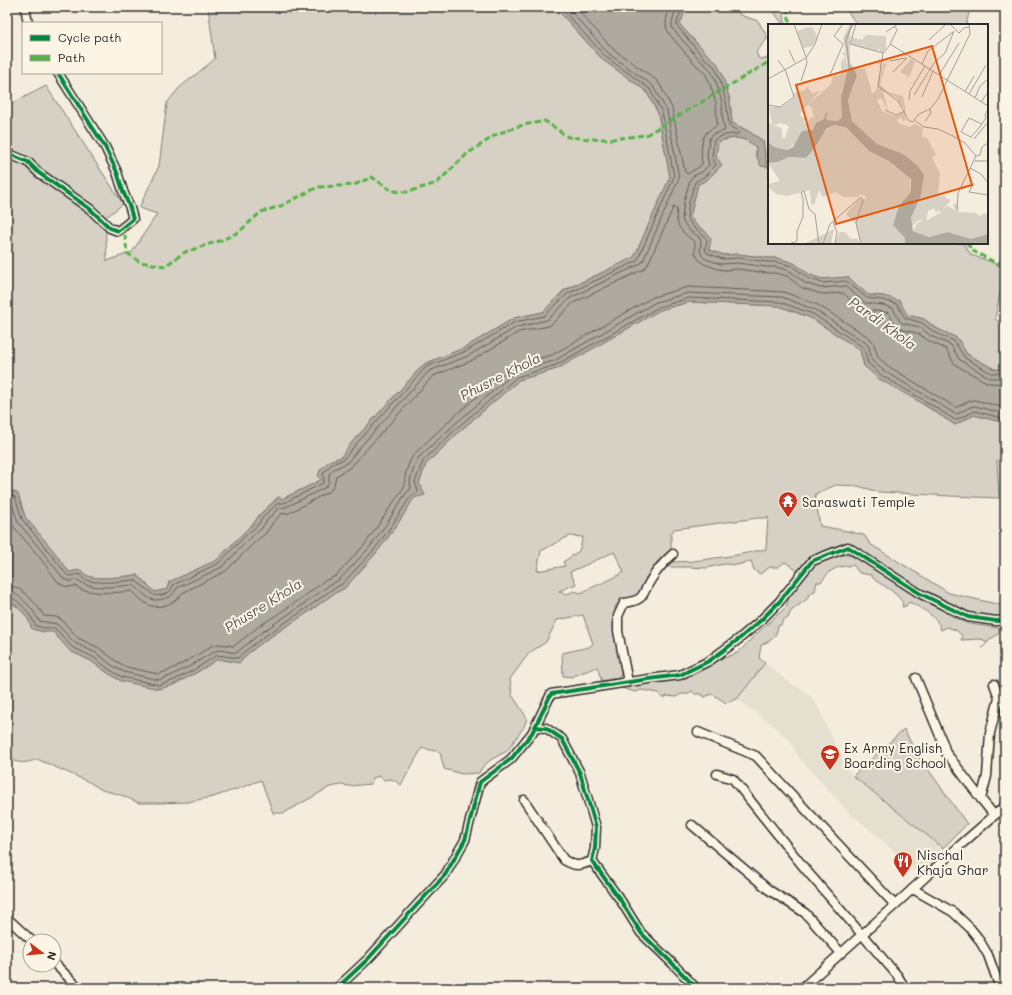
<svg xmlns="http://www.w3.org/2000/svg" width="1012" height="995" font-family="Mali,sans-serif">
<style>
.built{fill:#e5dfd0}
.green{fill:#d6d1c4;stroke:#807e78;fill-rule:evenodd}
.water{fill:#afaaa0;stroke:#7a7771}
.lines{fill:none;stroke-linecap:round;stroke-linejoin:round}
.shore{stroke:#605e5a;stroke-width:1}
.minor-casing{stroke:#2b2b2b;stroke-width:11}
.minor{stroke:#fcf5e5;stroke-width:8}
.quiet{stroke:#56b246;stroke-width:3;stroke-dasharray:6 3;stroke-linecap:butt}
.cycleway-casing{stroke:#fcf5e5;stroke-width:6}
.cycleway{stroke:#00873e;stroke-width:4}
.labels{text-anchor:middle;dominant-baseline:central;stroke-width:4;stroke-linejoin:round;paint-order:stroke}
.poi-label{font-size:13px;fill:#2b2b2b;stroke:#fcf5e5;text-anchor:start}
.water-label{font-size:14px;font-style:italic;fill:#595754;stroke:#fcf5e5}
.inset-river{fill:none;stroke:#afaaa0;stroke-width:2}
.inset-road{fill:none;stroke:#a49f96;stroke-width:1}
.view{fill:#e8590c;fill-opacity:0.15;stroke:#e8590c;stroke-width:2}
.inset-edge{fill:none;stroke:#2b2b2b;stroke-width:2}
</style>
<rect width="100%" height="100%" fill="#f4edde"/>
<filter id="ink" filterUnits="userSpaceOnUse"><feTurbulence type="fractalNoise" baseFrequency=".025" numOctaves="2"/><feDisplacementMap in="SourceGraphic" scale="8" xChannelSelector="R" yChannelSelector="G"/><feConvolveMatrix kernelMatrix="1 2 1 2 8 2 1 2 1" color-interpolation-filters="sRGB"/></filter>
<g filter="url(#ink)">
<!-- built -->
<polygon class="built" points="765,663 791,684 803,690 811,697 818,707 845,766 856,780 943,848 919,874 859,820 852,816 800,759 790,741 773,725 737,699"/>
<!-- green -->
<g class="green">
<path d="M208,7H555L603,60L646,91L658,113L670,177L634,258L564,290L543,312L514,318L464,348L424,364L353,441L341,457L329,461L321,480L282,499L278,497L260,514L254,523L245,531L217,560L169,582L167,589L155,592L137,575C125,576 95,581 86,575C84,574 83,572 81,570L69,572L52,549L25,517L18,494L7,488V106L46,86L123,204L105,218L107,261L132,252L157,214L139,208L159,166L167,103L179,88L215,59Z"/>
<path d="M686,7H733V10L743,16L758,21L768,38L756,52L759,59L769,58V243H963L971,255L986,260L1005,268L995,319L1005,325V370L994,369L967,354L957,338L936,328L924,319L907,315L884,296L868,295L848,277L822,279L810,275L794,263L777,258H769L738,254L724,255L709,250L705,231L697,226L690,217L698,184L707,180L716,157L717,142C735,137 742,136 756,147V155L767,167L763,141L748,131L732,123L730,100L717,63L707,54L680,25Z"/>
<polygon points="771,7 783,7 785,23 783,25"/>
<polygon points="845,7 966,7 969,13 966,25 857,25"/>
<path d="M689,302L779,306L811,318L860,350L864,366L955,425L974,415L1005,423V460H997L999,498L950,496L879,492L858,486L836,485L815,494L820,526L847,531L864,535L870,544L949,593L1005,606V618H998L966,613L925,594L853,547L845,543L829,549L810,561L799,572L785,562L778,567H770L760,574L754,570L751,561L737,565L724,564L706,568L690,567H666L662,569L672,562L694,561L737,555L766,549L768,516L766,518H758L674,529L671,534V552L657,562L652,574L646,577L641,594L633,600L622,601L615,606L617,636L622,670L620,677L602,681L597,667L571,677L563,676L562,653L589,647L593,644L583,615L557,620L546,642L529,653L510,679L512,695L527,718L524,727L507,751L492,759L483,766L479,773L462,774L444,769L440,752L422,748L401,785C395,780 391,778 384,780L379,776L373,778L371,784L349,786L341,785L330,787L284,813H273L261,780L243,787L213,797L187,802L159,803H139L121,795L102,790L89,782L37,759C27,764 16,764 7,757V599C20,609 27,613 32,629L44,632L53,631L70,651L91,661L108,673L121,681L173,685L196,673L218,659L240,663L246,655L267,639L310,611L333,594L345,588L377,552L395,528L414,498L426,464L461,430L519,380L557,369L660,310ZM569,536L583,537L579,551L563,562L565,566L537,571L541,551ZM614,552L624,572C610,581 595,585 581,593L574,591L567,594L559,591L576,584L570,572Z"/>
<path d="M833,555H848L863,560L908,589L918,598L940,609L955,618L969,624L999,628V631L997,635L992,638L982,648L987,643L984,640L979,639L961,640L962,636L956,630L947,627L941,630C938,616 921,608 909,602L906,606L902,607L903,603C899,597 893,591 886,587C879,582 876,583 871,575L859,573L854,566L853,565L838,567L829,572L821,582H817L815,591L809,594L807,599L791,611L788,618L784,619L781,625L778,626C776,638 772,640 761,645L759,658L765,663L737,699L726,703C721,700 717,696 711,694L705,697L700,694H695L692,691L687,694H681L676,697L667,696L664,698L661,697L659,693L641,690L635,692L618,687L644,683L664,682L678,678L698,671L717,661L739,652L754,636L786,607L790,594L810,567L823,559Z"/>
<polygon points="904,729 915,751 967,824 943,848 853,776"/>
</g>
<!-- water -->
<path class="water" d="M555,7H686L680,25L707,54L717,63L723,76L730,100L732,123L748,131L763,141L767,167L761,166L756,155V147C742,136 734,136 718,142L716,157L722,165L707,180L698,184L690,217L697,226L705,231L711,239L709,250L724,255L738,254L769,258H777L794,263L810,275L822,279L848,277L868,295L884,296L900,301L907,315L924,319L936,328L957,338L967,354L994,369L1005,370V423L974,415L955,425L925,405L879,379L864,366L860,350L811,318L779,306L689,302L660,310L557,369L519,380L461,430L426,464L419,483L425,495L414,498L395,528L377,552L345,588L333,594L310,611L267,639L246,655L240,663L218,659L196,673L173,685L159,689L121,681L108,673L91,661L70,651L53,632H45L32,629C27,613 20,609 7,599V488L18,494L25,517L52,549L69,572L81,570C83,572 84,574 86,575C95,581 126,576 137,575L155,592L167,589L169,582L217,560L245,531L254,523L260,514L279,497L282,499L321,480L318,476L320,470L329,461L341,457L353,441L424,364L464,348L514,318L543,312L564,291L634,257L670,177L658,113L646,91L603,60Z"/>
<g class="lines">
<!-- shore -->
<g class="shore">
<path d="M575,7L613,49L655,79L659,83L672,108L685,172L687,174L699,167L702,164C701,155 700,139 707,132C710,129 714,128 717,125L716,103L709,81L705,73L695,64L670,35C663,25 667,17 670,7"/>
<polyline points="676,7 672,23 672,28 700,60 710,69 715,79 722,102 723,124 725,129 724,131 713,134 709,139 707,156 709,165 702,172 693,176 690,180 684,201 682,218 683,222 690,231 699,237 701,241 700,250 702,256 706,259 721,264 738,263 767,267 776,267 790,271 805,283 820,288 845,286 865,303 883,305 893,308 899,320 902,323 920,327 931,336 951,345 959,359 963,362 990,378 1005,378"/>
<path d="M682,7L677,23V26L703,57L714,66L719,77L726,101L729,125C731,129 737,129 739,132L738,134C730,134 721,135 714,140L712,157L716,165L705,176L695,182L689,202L687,218L694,228L702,234L707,240L705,250L707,253L723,259L738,258L768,262H777L792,266L808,278L822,283L846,281L867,298L883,300L897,304L905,318L922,323L934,332L954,341L965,358L991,373H1005"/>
<path d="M7,493L15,497L22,519L49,552L67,575L70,576L79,574C81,576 82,578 84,579C96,585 122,581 135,580L154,595C158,596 167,595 170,591C172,589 172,587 173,585L219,563L247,534L257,526L263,517L278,503H284L323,483L324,480L323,475L324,472L332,464L344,459L356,444L426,367L466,351L515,322L544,316L567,294L637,261L674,177L662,112L649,88L606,57L560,7"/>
<path d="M7,499L11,501L18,522L45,555L64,579L69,581L78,580C91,591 117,586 133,585C145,593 147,603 163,599C171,597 173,595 177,588L222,567L251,537L261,529L267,520L279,508L286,507L326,487L329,482V474L334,469L347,463L360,447L429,371L468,356L517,327L547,320L570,298L640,264L643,261L679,178L667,111L652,85L609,54L567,7"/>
<path d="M7,509L11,522L13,526L41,559L57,581L62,585L68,587L76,586L82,590L95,592L111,593L132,591C137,595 142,602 149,605C156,609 170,605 176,600C179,598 180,595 182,593L226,571L255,542L266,533L272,524L281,514L289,513L330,491L334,485L336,476L351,467L365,451L433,376L471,361L519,332L549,326L553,323L573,303L644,269L648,264L673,208L674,207L677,209C674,225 682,233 695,242V253L699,260L704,264L718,269L725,270L738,269L766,273H775L787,276L802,288L818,293L823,294L843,293C849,298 855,306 863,309C871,312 881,310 889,313L894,323L899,328L903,330L917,333L929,341L946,349L954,363L959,367L988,383L1005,384"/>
<path d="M7,585C22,586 37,604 44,616L56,617L61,619L78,638L99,648L116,661L126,667L158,674L168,671L189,660L213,645L219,644L234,646L258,627L301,599L324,581L336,576L366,543L404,487C404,476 408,463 414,454L451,419L510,368L515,365L552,355L653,297L688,287L784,292L818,305L870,338L874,344L878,357L888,366L955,407H957L969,401L975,400L1005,408"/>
<path d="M7,591C20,592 34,611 39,621L57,624L75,643L96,653L113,666L124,672L159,680L170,676L192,665L215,651L220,650L236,653L241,649L262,632L304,604L328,586L339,580L370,547L387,523L406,493L411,489L410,480L417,460L419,457L455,424L514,373L517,371L554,361L656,302L688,293L782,297L815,310L866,343L869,347L872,361L884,371L930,398L955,414H957L970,407L975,406L1005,414"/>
<path d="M7,596C16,597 27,610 31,617C33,620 34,623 36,626L45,628H55L72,647L93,657L110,670L122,677L159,685L172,681L194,670L217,655L238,658L244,652L265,636L307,608L331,590L342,584L374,550L392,525L411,496L418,492V491L415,482L423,461L458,427L517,377L556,365L659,307L689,298L780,302L813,314L863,347L864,349L868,363L881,375L927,402L955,420H956L975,411L1005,419"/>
</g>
<defs>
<g id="minor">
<polyline points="25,7 28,23"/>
<polyline points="7,153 28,162 39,173 90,209 110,228 118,231 133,219 130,208 123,191 117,172 105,147 58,73"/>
<polyline points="916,678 943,743 946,753 951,759 981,799"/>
<path d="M628,682L618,631V616L624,603C647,600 641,594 652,578C658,569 665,561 673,554"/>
<polyline points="535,727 551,694 649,679 680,675 709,661 739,639 760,621 779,602 812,561 848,547 919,593 968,617 996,621 1005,620"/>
<polyline points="698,732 756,756 793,796 895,905"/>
<polyline points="717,774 733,779 806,870 897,975 905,988"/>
<path d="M524,800L564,860C576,867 579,866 592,861"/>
<polyline points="994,815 981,799 987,776 990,733 999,698 994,684"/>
<polyline points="692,825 769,890 805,913 841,953"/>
<polyline points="913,889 953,912 970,928 978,938 988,955 1000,988"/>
<polyline points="7,918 32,941"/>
<polyline points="54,963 79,988"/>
<polyline points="337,988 368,959 417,905 445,875 465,840 480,782 511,759 532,733 535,727 546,728 562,739 580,773 596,827 595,848 592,861 621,901 641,933 673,964 696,988"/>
<polyline points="802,988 895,905 956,849 1005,806"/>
</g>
</defs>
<!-- minor casing -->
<use href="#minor" class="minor-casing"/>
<!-- minor -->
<use href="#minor" class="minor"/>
<!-- quiet -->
<g class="quiet">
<polyline points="787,7 790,25"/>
<polyline points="124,226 127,253 140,262 165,266 185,252 222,240 239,232 261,212 281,206 318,187 354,185 372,177 392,191 407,192 437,183 467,154 497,134 523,125 545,121 568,137 590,139 612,139 646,135 769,62"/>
<polyline points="967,243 973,251 998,264 1005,257"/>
</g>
<defs>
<g id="cycleway">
<polyline points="7,153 28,162 39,173 90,209 110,228 118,231 133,219 130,208 123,191 117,172 105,147 58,73"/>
<polyline points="535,727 551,694 649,679 680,675 709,661 739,639 760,621 779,602 812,561 848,547 919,593 968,617 996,621 1005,620"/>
<polyline points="337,988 368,959 417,905 445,875 465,840 480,782 511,759 532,733 535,727 546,728 562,739 580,773 596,827 595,848 592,861 621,901 641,933 673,964 696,988"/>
</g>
</defs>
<!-- cycleway casing -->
<use href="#cycleway" class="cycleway-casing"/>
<!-- cycleway -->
<use href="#cycleway" class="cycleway"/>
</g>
</g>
<!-- icons -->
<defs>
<symbol id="temple-pin" viewBox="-11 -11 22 30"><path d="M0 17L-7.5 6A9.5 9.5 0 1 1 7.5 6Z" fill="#c8321e" stroke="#fcf5e5"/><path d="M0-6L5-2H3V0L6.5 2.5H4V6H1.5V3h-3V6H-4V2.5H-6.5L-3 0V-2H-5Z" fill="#fff"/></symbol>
<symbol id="school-pin" viewBox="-11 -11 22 30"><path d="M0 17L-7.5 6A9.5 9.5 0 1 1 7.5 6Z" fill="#c8321e" stroke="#fcf5e5"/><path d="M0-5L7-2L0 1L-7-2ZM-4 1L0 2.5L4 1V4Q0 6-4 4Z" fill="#fff"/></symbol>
<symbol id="restaurant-pin" viewBox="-11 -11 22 30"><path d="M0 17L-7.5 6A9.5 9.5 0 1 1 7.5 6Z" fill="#c8321e" stroke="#fcf5e5"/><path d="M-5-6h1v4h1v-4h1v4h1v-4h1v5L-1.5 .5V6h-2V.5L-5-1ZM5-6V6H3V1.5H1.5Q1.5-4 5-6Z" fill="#fff"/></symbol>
</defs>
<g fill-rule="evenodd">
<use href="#temple-pin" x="777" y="490" width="22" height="30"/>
<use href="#school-pin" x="819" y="743" width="22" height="30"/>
<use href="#restaurant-pin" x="892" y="850" width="22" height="30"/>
</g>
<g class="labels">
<!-- poi labels -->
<g class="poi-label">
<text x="802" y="501">Saraswati Temple</text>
<text x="844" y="747">Ex Army English<tspan x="844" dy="15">Boarding School</tspan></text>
<text x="917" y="854">Nischal<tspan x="917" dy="15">Khaja Ghar</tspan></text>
</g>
<!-- water labels -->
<g class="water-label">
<text transform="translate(883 323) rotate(36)">Pardi Khola</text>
<text transform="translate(500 376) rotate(-27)">Phusre Khola</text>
<text transform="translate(263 605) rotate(-32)">Phusre Khola</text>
</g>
</g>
<!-- overview -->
<g transform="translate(768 24)">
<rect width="220" height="220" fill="#f4edde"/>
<path d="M82,0L77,17L78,39L81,40L79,15L85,0H87L82,7V39L88,44L91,43L90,38L92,45L97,44L104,69L108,67L112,47L111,32L114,44L112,54L115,45V39L118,40L112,61L120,68L135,72L138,88L128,73L114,67L109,62L115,68L120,87L113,74L109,76L114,87L127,92L135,88L137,91L138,96L135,97L133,93L129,96L131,99L141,103L147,100L155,104L154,113L159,114L168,131L164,134L172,149L170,171L175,173L176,170L178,174L183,176L174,186L179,182L187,186L185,179L190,181L191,188L207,189L212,192L216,189L220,191V210L203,215L180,208L161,213L145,207L150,198H152L155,195L149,197L143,204V194L154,165L156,151L149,141L135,130L109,120L84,97L80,76L89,53L86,45L82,42L74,67V93L70,97L59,96L57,90L56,95L48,99L45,106L19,126L8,123L0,118V98L4,100L1,83H13L25,75L26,69L37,66L39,63L45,70L53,66L32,90L34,94L41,92L36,98L38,100L43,93L46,94L44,84L40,81L63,60L65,52L73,51V38L77,33L74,29L77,28L75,14ZM13,99L21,102L17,114H14V105L6,101ZM166,184L168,189L170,186L173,188L158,197L160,187ZM40,3L45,4L49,12L45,22L35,24L29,7ZM98,11L118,12V24L115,28H112V23L110,27L83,20L84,13L94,16ZM143,35L147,38L141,53L132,48ZM66,101L78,103L101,127L121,137L142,154L143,168L131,184L127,200L137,214V220H93L88,200L78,190L91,175H99L97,172L91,170V173H75L68,168L55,173L51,166L46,181L43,180L42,166L19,172L8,170L0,163V160L12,157L0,139L10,138L21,133L38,134L46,125L55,108ZM66,205L63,220H35L46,215ZM71,208H77L83,215H90L92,220H67Z" fill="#d6d1c4" fill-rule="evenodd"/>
<path d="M81,41L86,45L89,52L80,76L84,97L109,120L135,130L149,141L156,151L153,171L143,194L145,207L161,213L180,208L203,215L220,210V220H137V214L125,201L131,182L143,168V155L121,137L101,127L78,103L66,101L58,105L46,125L38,134L21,133L10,138L0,139V118L7,123L19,126L25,123L34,107L45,106L48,99L56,95L57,90L61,88L58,92L59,96L70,97L74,93L73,73Z" fill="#afaaa0"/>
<path class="inset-river" d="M81,42L78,16L84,0"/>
<path class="inset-road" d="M26,0L38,33M88,0L82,20L115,29L123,20M182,0L191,9L196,4L201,3M127,3L129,6L122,20L220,82M118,8L130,0M161,16L178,0M21,26L27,39M115,29L110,62L130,77L141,97L146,98M10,36L17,46M122,37L138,34M154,40L160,27L185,8M125,48L139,34M62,51L75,20L66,12L75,0M171,51L191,19M0,55L38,34L47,20L54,0M33,57L39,39L38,34M197,68L206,52M201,70L218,41M146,71L166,39L177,29L186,7M154,73L165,47M207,74L212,62L220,55M141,76L142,67L157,42M213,78L220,68M0,81L12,83L26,73L17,45M117,86L128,91L137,87M157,97L163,89L162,85M214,100L201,94L193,108L203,113L211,104L218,94L217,91L220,85M206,115L220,98M208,132L212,131L214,123L220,119M207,137H220M202,144L213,150L220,159M206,159L201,168L220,171M189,185L190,169L208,132L197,119L185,112L170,105L156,103L146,96L151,90L162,85L170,75L202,10L201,0M65,198L69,208L67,220M21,220L29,217V207L35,193V174L33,169L36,167L41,185L47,190L51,220M55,220L62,200L93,173L95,176L88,199L93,220"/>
<path class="view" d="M164,22L204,161L68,200L28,61Z"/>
<rect width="220" height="220" class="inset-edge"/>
</g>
<!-- margin -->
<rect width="1012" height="995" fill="none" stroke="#fcf5e5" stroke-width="24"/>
<rect x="12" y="12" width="988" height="971" fill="none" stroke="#2b2b2b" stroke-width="1.5" filter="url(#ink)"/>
<!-- legend -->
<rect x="22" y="22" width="140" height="52" fill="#fcf5e5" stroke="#a8a49b"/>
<rect x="30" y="35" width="20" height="6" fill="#00873e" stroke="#a8a49b"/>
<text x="58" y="42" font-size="12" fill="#2b2b2b">Cycle path</text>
<rect x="30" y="55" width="20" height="6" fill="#56b246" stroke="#a8a49b"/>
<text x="58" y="62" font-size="12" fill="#2b2b2b">Path</text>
<!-- north arrow -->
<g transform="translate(42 953) rotate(106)"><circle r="19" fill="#fcf5e5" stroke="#a8a49b"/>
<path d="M0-3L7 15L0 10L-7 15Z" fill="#c8321e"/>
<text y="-6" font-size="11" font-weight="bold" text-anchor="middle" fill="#2b2b2b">N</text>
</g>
</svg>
